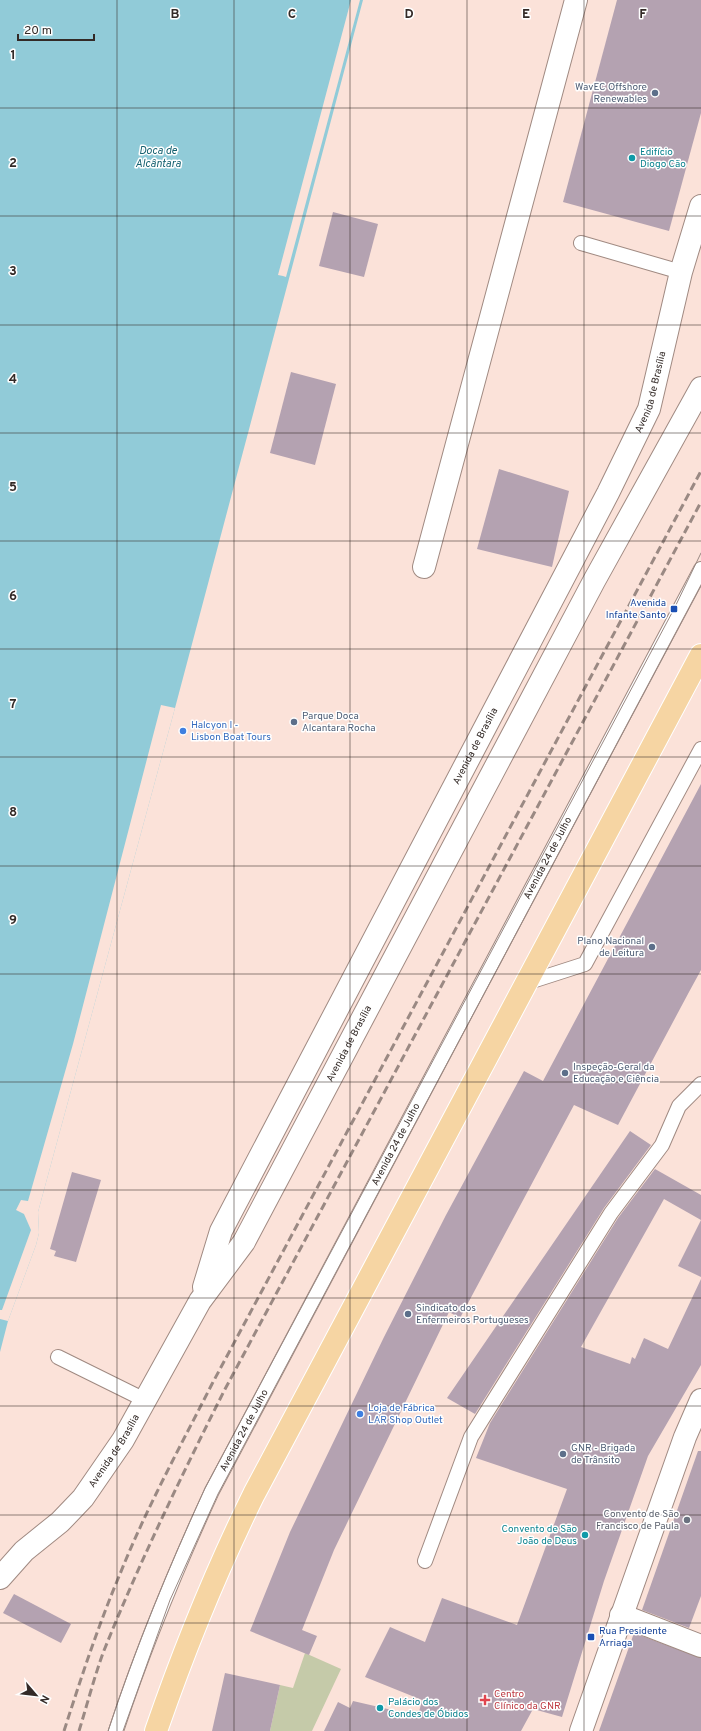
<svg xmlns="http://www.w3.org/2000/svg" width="701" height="1731" font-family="Overpass,sans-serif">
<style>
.green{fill:#c5caa9}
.water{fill:#91cbd8}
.pier{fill:#fbe2d9}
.building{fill:#b4a2b1}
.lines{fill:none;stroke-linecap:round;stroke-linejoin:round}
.lane-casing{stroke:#a08a82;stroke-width:16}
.street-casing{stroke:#a08a82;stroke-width:24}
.secondary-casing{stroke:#a08a82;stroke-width:24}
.primary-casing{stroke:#fff;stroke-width:24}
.lane{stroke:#fff;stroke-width:14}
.street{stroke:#fff;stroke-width:22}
.secondary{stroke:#fff;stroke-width:22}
.primary{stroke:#f6d5a3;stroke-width:22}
.tram{stroke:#9a8983;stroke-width:1}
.rail{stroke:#9a8983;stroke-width:3;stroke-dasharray:8 4;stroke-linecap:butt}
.grid{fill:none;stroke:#332a27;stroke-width:1;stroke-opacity:0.55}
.service-dot{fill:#5c6f8a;stroke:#fff;stroke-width:1.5}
.culture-dot{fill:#0f9aa8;stroke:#fff;stroke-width:1.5}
.transit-dot{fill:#1a4fb4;stroke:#fff;stroke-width:1.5}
.shop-dot{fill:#3f7fe0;stroke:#fff;stroke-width:1.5}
.worship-dot{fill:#6b7280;stroke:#fff;stroke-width:1.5}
.health-dot{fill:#e0444e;stroke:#fff;stroke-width:1.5}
.labels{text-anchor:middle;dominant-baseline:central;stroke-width:3;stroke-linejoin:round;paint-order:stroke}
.service-label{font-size:10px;fill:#4e5e75;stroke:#fff;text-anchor:start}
.culture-label{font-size:10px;fill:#0d838f;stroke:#fff;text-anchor:start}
.street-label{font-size:10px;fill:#332a27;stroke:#fff}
.transit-label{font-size:10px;fill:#164399;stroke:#fff;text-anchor:end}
.shop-label{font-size:10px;fill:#366cbe;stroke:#fff;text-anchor:start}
.worship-label{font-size:10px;fill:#5b616d;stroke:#fff;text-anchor:end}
.health-label{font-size:10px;fill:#be3a42;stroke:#fff;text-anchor:start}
.water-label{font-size:11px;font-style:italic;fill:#146170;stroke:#fff}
.grid-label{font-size:13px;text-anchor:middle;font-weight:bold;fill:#332a27;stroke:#fff;stroke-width:3;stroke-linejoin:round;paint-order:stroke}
</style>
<rect width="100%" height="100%" fill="#fbe2d9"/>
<!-- green -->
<polygon class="green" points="305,1653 341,1669 312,1731 270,1731 280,1685 293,1688"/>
<!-- water -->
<polygon class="water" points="0,0 363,0 175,708 38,1212 39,1233 36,1245 8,1321 0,1352"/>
<!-- pier -->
<g class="pier">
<polygon points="351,0 360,0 286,277 283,276 278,275"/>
<polygon points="161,705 175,708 38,1212 39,1233 36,1245 8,1321 0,1319 0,1310 2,1310 31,1230 24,1214 16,1210 21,1200 28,1201 73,1044"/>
</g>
<!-- building -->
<g class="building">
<polygon points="617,0 701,0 701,113 669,231 563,202"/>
<polygon points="333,212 378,224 364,277 319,266"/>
<polygon points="291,372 336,384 315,465 270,453"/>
<polygon points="499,469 569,491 552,567 477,549"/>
<polygon points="701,784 701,970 689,992 618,1125 574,1105 460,1318 449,1312 334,1550 302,1630 317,1636 309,1655 250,1631 290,1532 384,1337 446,1215 524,1071 543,1081"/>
<polygon points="630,1131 651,1145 604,1208 475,1414 447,1398"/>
<polygon points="655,1169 701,1195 701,1277 678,1266 701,1220 664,1199 581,1347 630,1364 632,1357 635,1359 644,1338 668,1349 701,1279 701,1365 648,1456 604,1581 562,1717 533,1709 521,1731 324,1731 338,1702 350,1708 353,1701 418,1716 422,1700 365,1677 390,1627 425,1642 442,1598 517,1625 567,1489 476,1458 490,1423 618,1218"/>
<polygon points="72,1172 101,1180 76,1262 54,1256 56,1251 50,1249"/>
<polygon points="698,1451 701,1451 701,1596 689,1628 642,1610"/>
<polygon points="14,1594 71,1624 61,1643 3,1613"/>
<polygon points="634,1633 701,1658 701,1731 599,1731"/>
<polygon points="225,1673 280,1685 270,1731 212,1731"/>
</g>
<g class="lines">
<defs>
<g id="lane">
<polyline points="581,243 681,272"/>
<polyline points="526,983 585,964 701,749"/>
<polyline points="58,1357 145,1400"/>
<polyline points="425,1561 471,1437 611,1213 662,1145 679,1106 701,1084"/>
<path id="s1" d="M116,1731C143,1649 176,1569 212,1491L701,569"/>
</g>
<g id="street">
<polyline points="424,567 576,0"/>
<polyline points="621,1615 701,1646"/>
</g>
<g id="secondary">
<path id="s2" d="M204,1287L221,1231L608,493L649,409L681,272L701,206"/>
<path id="s3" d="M0,1578L24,1551L60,1522L83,1498L123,1440L200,1301L244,1242L594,581L701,388"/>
<polyline points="581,1731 685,1437 701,1400"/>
</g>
<path id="primary" d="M156,1731C184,1650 216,1571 254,1494L701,655"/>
</defs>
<!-- lane casing -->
<use href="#lane" class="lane-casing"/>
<!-- street casing -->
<use href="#street" class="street-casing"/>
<!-- secondary casing -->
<use href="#secondary" class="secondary-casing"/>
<!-- primary casing -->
<use href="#primary" class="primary-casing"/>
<!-- lane -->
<use href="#lane" class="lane"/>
<!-- street -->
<use href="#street" class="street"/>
<!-- secondary -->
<use href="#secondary" class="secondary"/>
<!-- primary -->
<use href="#primary" class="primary"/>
<!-- tram -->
<g class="tram">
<path d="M108,1731C135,1648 169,1567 205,1488L674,609L701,553"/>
<polyline points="123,1731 170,1600 218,1494 701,586"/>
</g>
<!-- rail -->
<g class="rail">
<path d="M64,1731C81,1678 98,1626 120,1574C146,1509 180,1447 212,1384L701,471"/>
<path d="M79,1731C87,1705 94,1678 103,1653C139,1563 181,1477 224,1391L701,502"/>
</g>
</g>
<!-- grid -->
<path class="grid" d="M117,0V1731M234,0V1731M350,0V1731M467,0V1731M584,0V1731M0,108H701M0,216H701M0,325H701M0,433H701M0,541H701M0,649H701M0,757H701M0,866H701M0,974H701M0,1082H701M0,1190H701M0,1298H701M0,1406H701M0,1515H701M0,1623H701"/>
<!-- markers -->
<g class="service-dot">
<circle cx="655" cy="93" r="4"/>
<circle cx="294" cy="722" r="4"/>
<circle cx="652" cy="947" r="4"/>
<circle cx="565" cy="1073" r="4"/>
<circle cx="408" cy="1314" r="4"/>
<circle cx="563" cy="1454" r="4"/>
</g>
<g class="culture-dot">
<circle cx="632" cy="158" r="4"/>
<circle cx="585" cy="1535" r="4"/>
<circle cx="380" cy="1708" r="4"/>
</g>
<g class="transit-dot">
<rect x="670" y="605" width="8" height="8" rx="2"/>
<rect x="587" y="1633" width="8" height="8" rx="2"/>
</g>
<g class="shop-dot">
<circle cx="183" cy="731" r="4"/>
<circle cx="360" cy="1414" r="4"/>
</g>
<circle class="worship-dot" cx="687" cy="1520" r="4"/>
<path class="health-dot" d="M483 1694h4v4h4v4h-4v4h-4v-4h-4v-4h4z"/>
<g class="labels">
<!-- service labels -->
<g class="service-label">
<text x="647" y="87" text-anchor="end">WavEC Offshore<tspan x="647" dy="12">Renewables</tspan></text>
<text x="302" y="716">Parque Doca<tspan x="302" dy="12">Alcantara Rocha</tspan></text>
<text x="644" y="941" text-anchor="end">Plano Nacional<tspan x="644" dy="12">de Leitura</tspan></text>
<text x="573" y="1067">Inspeção-Geral da<tspan x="573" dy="12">Educação e Ciência</tspan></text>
<text x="416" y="1308">Sindicato dos<tspan x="416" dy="12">Enfermeiros Portugueses</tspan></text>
<text x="571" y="1448">GNR - Brigada<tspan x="571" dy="12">de Trânsito</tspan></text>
</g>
<!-- culture labels -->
<g class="culture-label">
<text x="640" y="152">Edifício<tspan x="640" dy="12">Diogo Cão</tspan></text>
<text x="577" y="1529" text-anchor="end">Convento de São<tspan x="577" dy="12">João de Deus</tspan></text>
<text x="388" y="1702">Palácio dos<tspan x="388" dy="12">Condes de Óbidos</tspan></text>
</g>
<!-- street labels -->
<g class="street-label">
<text stroke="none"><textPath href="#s2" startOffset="1002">Avenida de Brasília</textPath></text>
<text stroke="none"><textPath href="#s2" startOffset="606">Avenida de Brasília</textPath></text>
<text stroke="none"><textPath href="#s1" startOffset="975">Avenida 24 de Julho</textPath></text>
<text stroke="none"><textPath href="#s3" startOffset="643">Avenida de Brasília</textPath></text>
<text stroke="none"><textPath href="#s1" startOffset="651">Avenida 24 de Julho</textPath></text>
<text stroke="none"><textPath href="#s1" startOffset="327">Avenida 24 de Julho</textPath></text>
<text stroke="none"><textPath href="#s3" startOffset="172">Avenida de Brasília</textPath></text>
</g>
<!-- transit labels -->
<g class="transit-label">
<text x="666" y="603">Avenida<tspan x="666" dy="12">Infante Santo</tspan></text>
<text x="599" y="1631" text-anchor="start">Rua Presidente<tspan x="599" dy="12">Arriaga</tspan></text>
</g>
<!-- shop labels -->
<g class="shop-label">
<text x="191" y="725">Halcyon I -<tspan x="191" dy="12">Lisbon Boat Tours</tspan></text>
<text x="368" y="1408">Loja de Fábrica<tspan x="368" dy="12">LAR Shop Outlet</tspan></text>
</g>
<!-- worship labels -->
<g class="worship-label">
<text x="679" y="1514">Convento de São<tspan x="679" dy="12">Francisco de Paula</tspan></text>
</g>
<!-- health labels -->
<g class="health-label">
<text x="494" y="1694">Centro<tspan x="494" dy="12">Clínico da GNR</tspan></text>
</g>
<!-- water labels -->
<g class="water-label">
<text x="158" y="151">Doca de<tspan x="158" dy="13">Alcântara</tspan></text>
</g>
</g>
<g class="grid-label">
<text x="175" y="18">B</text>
<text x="292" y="18">C</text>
<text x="409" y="18">D</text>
<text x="526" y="18">E</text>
<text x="643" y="18">F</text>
<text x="13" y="59">1</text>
<text x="13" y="167">2</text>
<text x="13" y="275">3</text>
<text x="13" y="383">4</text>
<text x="13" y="491">5</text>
<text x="13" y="600">6</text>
<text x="13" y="708">7</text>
<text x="13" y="816">8</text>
<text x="13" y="924">9</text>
</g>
<!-- north arrow -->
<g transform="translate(36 1695) rotate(118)" stroke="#ffffff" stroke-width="3" paint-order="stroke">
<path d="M0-3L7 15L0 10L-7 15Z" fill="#332a27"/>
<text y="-6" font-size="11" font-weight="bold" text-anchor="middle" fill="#332a27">N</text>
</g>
<!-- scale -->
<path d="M18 34v6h76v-6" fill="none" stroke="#332a27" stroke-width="2"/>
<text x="24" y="34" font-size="12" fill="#332a27" stroke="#ffffff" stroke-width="3" paint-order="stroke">20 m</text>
</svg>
